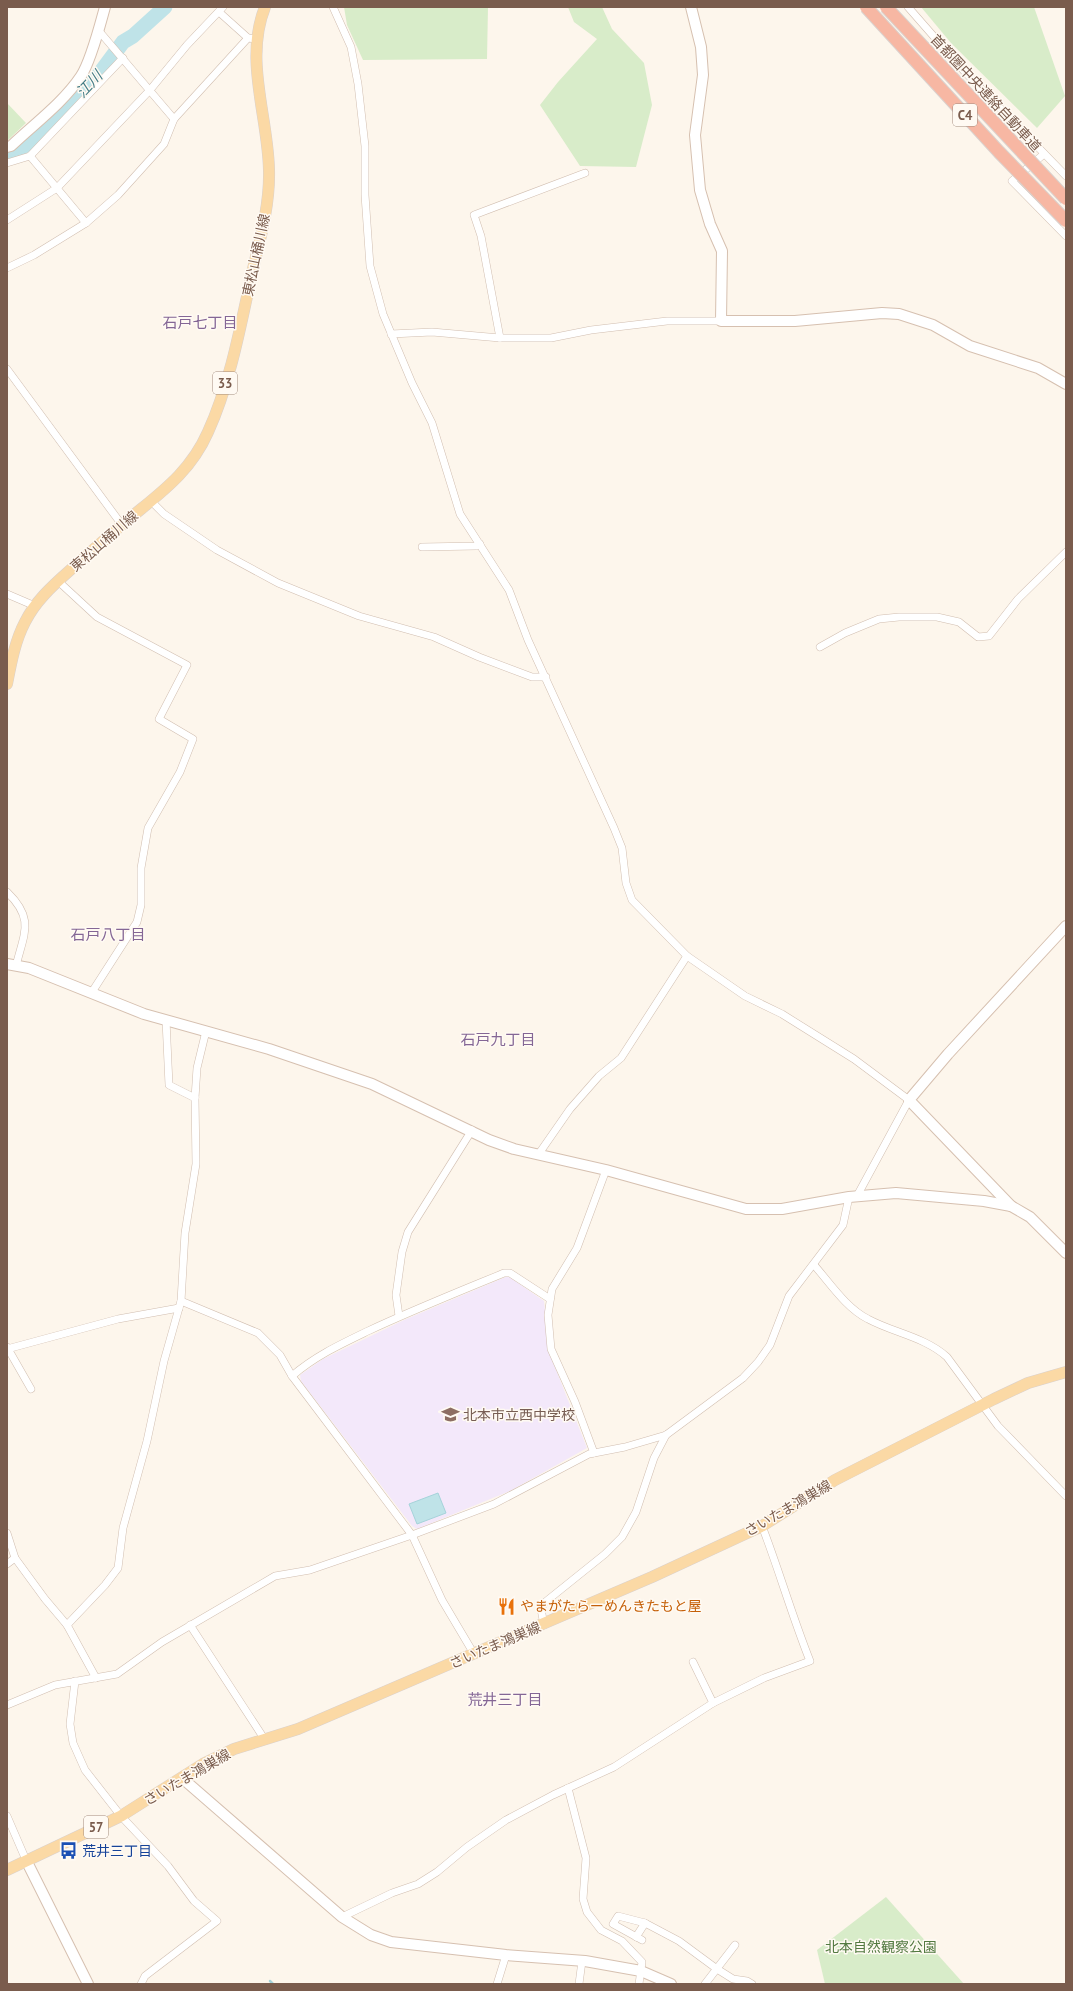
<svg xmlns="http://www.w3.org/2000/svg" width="1073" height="1991" font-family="'PT Sans','Noto Sans JP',sans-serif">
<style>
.education{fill:#f3e8fa}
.green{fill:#d8ecc9}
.water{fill:#bfe3e8;stroke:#a5d3da}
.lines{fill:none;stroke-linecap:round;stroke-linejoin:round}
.stream{stroke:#a5d3da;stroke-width:2.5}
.river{stroke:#bfe3e8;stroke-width:15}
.street-casing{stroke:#d1beb0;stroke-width:8}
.secondary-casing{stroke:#d6c0b0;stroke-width:12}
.primary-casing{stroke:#dad1cd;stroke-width:12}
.street{stroke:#fff;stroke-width:7}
.secondary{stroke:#fff;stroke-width:10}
.primary{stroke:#fbd9a5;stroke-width:11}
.highway-bridge-casing{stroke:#dad1cd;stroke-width:14;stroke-linecap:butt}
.highway-bridge{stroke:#f7b7a3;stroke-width:12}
.labels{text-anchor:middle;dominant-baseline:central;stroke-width:3;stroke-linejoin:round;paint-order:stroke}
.shield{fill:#fffaf3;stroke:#a28b7f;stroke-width:1}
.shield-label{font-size:13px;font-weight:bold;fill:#7a5c4d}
.street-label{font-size:14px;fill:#7a5c4d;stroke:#fffaf3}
.education-label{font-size:14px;fill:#785e54;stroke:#fffaf3;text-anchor:start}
.food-label{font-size:14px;fill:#c56008;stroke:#fffaf3;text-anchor:start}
.transit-label{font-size:14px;fill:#164399;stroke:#fffaf3;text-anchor:start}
.park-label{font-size:14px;fill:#537a41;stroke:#fffaf3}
.water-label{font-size:15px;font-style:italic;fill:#437c86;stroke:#fffaf3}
.neighbourhood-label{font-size:15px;fill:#846695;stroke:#fffaf3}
</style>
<rect width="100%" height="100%" fill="#fdf6ec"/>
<!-- education -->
<polygon class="education" points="508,1276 544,1301 549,1352 587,1448 510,1491 417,1529 412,1526 301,1381 300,1375 323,1359 404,1320"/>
<!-- green -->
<g class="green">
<polygon points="344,7 488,7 487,59 363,60 347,25"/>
<polygon points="568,7 602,7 612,29 644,63 652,105 636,167 580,166 540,105 558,82 597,39 574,22"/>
<polygon points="921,7 1034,7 1065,96 1037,128 951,43"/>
<polygon points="7,103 26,123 7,141"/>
<polygon points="886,1897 964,1984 825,1984 817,1950"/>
</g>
<!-- water -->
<polygon class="water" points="438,1493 446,1513 417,1524 409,1504"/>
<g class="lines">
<!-- stream -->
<polyline class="stream" points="270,1981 273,1984"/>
<!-- river -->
<polyline class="river" points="7,154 15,152 36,138 97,77 123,42 133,36 165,7"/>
<defs>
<g id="street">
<polyline points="333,7 351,47 358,84 365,146 365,195 370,266 383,314 412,383 432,423 460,514 509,590 528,640 614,828 622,848 626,883 632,900 687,956 745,996 782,1014 854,1059 909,1100 857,1196"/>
<polyline points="908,7 964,71 1066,176"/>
<polyline points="219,12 248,38"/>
<polyline points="99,31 174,119"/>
<polyline points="1044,154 1012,181 1066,236"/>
<polyline points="30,156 86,223"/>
<polyline points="7,163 30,156 123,58"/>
<polyline points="7,220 57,188 150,90 187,45 223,7"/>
<polyline points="7,268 34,255 86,223 118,195 164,144 174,119 248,38 256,39"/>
<polyline points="391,334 432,332 500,338 551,338 591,330 667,321 721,321"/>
<polyline points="500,338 481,236 474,215 585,173"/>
<polyline points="7,369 122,525"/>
<polyline points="151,501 164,514 217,550 278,583 359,616 434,637 479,657 532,677 546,677"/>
<polyline points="422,547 476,546 480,544"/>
<polyline points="58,581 97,617 187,665 159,719 193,739 180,772 148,828 141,868 141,905 137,922 92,992"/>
<polyline points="7,594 35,606"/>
<polyline points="820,647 845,633 879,619 899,617 937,617 959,622 978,637 989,636 1018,599 1066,552"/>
<path d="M7,892C35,919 24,933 16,966"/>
<polyline points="166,1020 169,1085 195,1098"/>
<polyline points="538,1155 570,1109 599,1076 621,1058 687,956"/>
<path d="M814,1265C830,1283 846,1308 868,1319C894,1333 925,1337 947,1357L998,1426L1066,1496"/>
<polyline points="181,1301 258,1333 280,1355 292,1376 412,1535 442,1600 474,1654"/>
<polyline points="399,1316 396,1295 402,1252 408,1232 472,1130"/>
<polyline points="7,1347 31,1389"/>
<polyline points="7,1349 118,1319 179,1308"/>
<path d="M292,1376C315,1356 341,1344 368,1331C413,1310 458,1292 504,1273H510L550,1299"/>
<polyline points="594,1453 575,1402 551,1349 548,1315 552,1289 577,1248 606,1170"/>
<polyline points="7,1533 15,1558 45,1599 67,1625 96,1678"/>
<polyline points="7,1564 15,1558"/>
<polyline points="67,1625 105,1585 118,1568 123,1528 147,1441 164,1361 181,1301 185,1233 196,1164 195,1098 197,1068 206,1031"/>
<polyline points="190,1625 265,1740"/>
<polyline points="544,1625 541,1609 544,1603 605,1554 622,1537 636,1512 654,1458 666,1435"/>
<polyline points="693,1662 713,1703"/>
<polyline points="75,1681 70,1724 73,1743 85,1770 121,1816 168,1866 194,1901 217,1921 145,1976 141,1984"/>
<polyline points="7,1705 55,1685 117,1674 162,1642 275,1576 310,1570 412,1535 494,1504 589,1454 625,1447 666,1435 743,1378 758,1362 770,1345 789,1296 843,1225 849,1197"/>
<polyline points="568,1788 586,1858 583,1899 587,1912 601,1930 622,1941 642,1962 639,1984"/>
<polyline points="7,1816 26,1860"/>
<path d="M342,1917L392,1893L418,1884L437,1872L467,1847L506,1820L553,1795L614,1767L713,1703L764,1678L810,1661C792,1616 779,1570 762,1526"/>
<polyline points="636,1937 645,1923"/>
<polyline points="642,1940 613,1924 618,1916 645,1923 679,1941 717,1969 733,1979 747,1981 752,1984"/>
<polyline points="497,1984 506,1955"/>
<polyline points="579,1984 582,1961"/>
<polyline points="705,1984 735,1945"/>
</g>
<g id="secondary">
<polyline points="691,7 701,47 703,75 695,135 700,190 710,224 722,251 721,321 795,321 882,313 899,314 933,325 970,346 1038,368 1066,384"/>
<path d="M7,147L11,146C34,124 63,103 81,76C91,61 100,25 105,7"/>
<polyline points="7,964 29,968 144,1014 269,1049 372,1084 489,1140 514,1149 606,1170 746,1209 782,1209 849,1197 896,1193 984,1201 1011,1206 1030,1217 1066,1253"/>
<polyline points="1011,1206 909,1100 948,1054 1066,926"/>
<polyline points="182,1778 342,1917 371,1935 391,1942 506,1955 585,1961 641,1971 671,1984"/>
<polyline points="26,1860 88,1984"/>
</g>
<g id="primary">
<path d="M7,684C11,663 15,641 25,622C35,602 51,587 68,572C86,556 104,540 123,524C157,495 189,475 208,432C230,384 241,324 252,273C260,240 270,205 269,170C268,116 244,60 265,7"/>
<polyline points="7,1870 121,1816 203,1764 234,1749 298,1729 652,1577 762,1526 835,1480 994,1399 1028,1383 1066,1372"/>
</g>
</defs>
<!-- street casing -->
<use href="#street" class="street-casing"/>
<!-- secondary casing -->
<use href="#secondary" class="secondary-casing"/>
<!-- primary casing -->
<use href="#primary" class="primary-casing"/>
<!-- street -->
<use href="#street" class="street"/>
<!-- secondary -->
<use href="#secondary" class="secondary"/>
<!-- primary -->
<use href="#primary" class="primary"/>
<defs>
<g id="highway-bridge">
<polyline points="866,7 999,152 1066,221"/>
<polyline points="886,7 1066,199"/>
</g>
</defs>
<!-- highway-bridge casing -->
<use href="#highway-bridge" class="highway-bridge-casing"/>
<!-- highway-bridge -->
<use href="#highway-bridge" class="highway-bridge"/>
</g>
<!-- icons -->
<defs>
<symbol id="school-bare" viewBox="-9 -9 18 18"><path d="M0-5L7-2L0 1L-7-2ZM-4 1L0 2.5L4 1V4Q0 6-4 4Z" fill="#8d6e63" stroke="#fffaf3" stroke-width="2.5" paint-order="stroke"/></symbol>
<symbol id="restaurant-bare" viewBox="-9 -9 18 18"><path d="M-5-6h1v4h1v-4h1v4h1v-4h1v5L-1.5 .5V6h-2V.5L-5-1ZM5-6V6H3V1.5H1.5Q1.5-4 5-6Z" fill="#e8710a" stroke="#fffaf3" stroke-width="2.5" paint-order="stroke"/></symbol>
<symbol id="bus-bare" viewBox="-9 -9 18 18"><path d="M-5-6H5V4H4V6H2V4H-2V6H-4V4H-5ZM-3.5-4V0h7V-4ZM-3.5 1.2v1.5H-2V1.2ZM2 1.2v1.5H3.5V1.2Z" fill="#1a4fb4" stroke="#fffaf3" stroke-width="2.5" paint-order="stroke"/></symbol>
</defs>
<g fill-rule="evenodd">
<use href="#school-bare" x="438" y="1402" width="25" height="25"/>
<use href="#restaurant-bare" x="494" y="1594" width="25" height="25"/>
<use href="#bus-bare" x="56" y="1838" width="25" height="25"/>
</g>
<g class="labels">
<!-- shield labels -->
<g class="shield">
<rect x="953" y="104" width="24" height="22" rx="3"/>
<rect x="213" y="372" width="24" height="22" rx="3"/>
<rect x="84" y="1816" width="24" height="22" rx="3"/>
</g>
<g class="shield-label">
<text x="965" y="115">C4</text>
<text x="225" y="383">33</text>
<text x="96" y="1827">57</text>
</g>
<!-- street labels -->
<g class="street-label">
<text transform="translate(986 93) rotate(47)">首都圏中央連絡自動車道</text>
<text transform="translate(256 255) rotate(-78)">東松山桶川線</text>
<text transform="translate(104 541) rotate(-41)">東松山桶川線</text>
<text transform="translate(788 1508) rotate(-30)">さいたま鴻巣線</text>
<text transform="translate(495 1645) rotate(-23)">さいたま鴻巣線</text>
<text transform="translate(187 1777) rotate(-30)">さいたま鴻巣線</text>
</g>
<!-- education labels -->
<g class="education-label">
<text x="463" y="1415">北本市立西中学校</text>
</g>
<!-- food labels -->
<g class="food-label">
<text x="520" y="1606">やまがたらーめんきたもと屋</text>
</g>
<!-- transit labels -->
<g class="transit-label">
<text x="82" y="1851">荒井三丁目</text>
</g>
<!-- park labels -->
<g class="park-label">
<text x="881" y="1947">北本自然観察公園</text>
</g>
<!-- water labels -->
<g class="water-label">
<text transform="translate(89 84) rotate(-47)">江川</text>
</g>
<!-- neighbourhood labels -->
<g class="neighbourhood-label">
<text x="200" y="322">石戸七丁目</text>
<text x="108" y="934">石戸八丁目</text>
<text x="498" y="1039">石戸九丁目</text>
<text x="505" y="1699">荒井三丁目</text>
</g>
</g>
<!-- border -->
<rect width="1073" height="1991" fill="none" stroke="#7a5c4d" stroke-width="16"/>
</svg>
